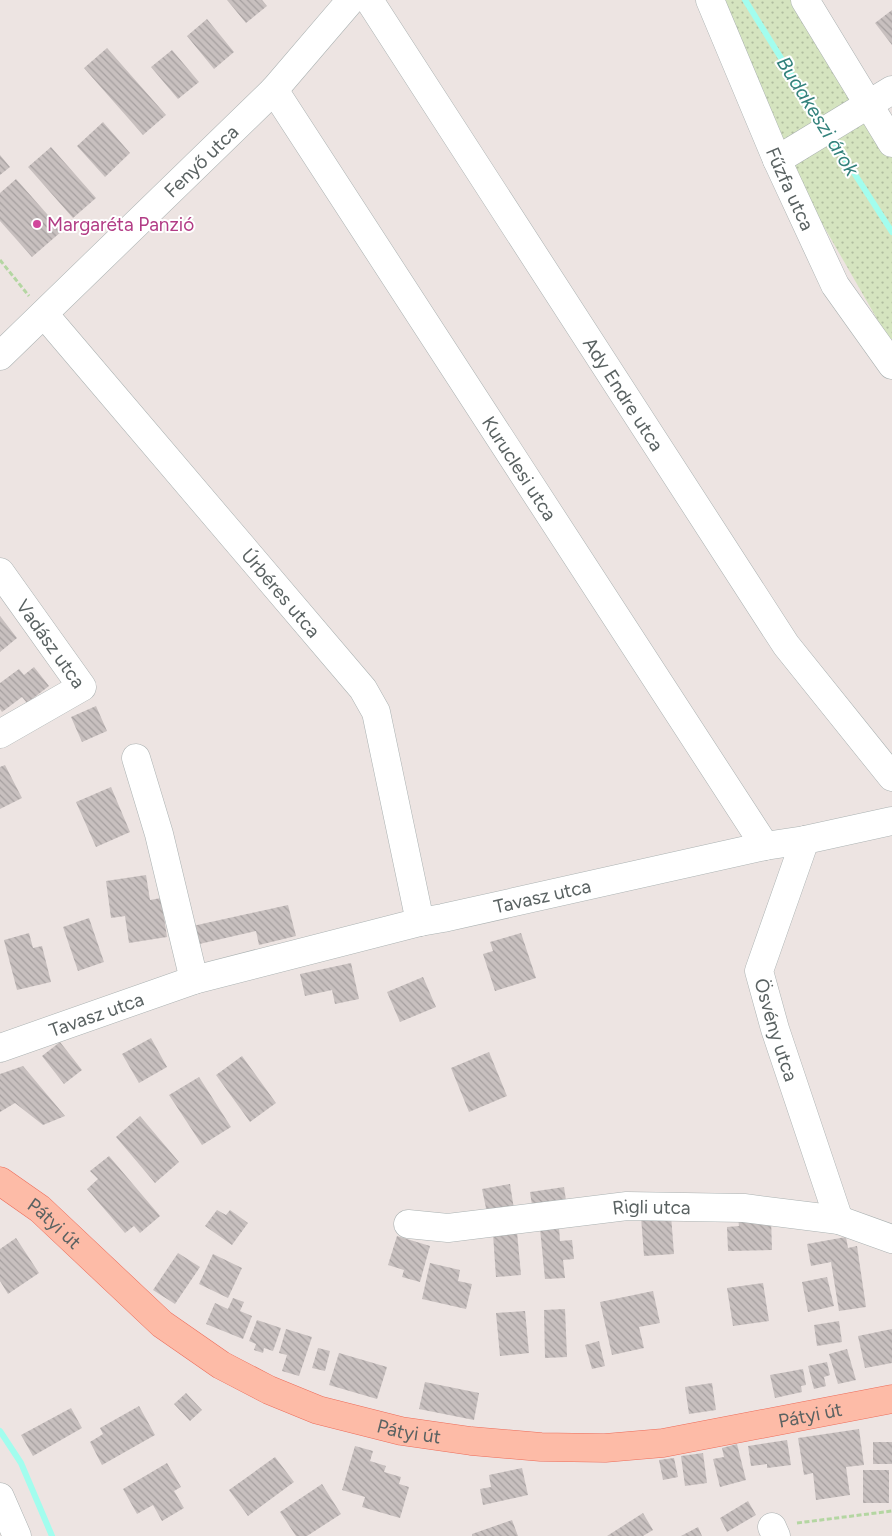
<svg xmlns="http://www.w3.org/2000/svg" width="892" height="1536" viewBox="0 0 892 1536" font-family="Figtree,sans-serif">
  <defs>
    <pattern id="park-dots" width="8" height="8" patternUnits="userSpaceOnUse" patternTransform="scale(1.25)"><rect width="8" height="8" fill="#d5e4bf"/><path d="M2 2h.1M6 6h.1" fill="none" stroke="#b0bc9f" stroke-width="1.8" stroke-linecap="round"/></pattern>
    <pattern id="building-back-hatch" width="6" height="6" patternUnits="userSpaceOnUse" patternTransform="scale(1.25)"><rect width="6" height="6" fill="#c8c0bf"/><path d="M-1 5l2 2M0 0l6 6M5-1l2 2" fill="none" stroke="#a59f9f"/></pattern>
  </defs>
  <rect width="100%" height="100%" fill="#ede4e2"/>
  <!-- park -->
  <path fill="url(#park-dots)" d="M 710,0 L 808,0 L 892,131 L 892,340 L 884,331 L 785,159 Z"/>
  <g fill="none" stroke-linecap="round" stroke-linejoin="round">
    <!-- stream -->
    <path stroke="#a2fdee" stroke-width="6" d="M 745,0 L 822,124
      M 829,134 L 892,232
      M 0,1431 L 21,1463 L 52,1536"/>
  </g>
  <!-- building -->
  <path fill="url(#building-back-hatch)" d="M 227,0 L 262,0 L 267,6 L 246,23 Z
    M 892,10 L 892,45 L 875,23 Z
    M 207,19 L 234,52 L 214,69 L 187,36 Z
    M 107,48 L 166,115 L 143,135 L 84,68 Z
    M 172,50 L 199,82 L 178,99 L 151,67 Z
    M 103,122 L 130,153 L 105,177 L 77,146 Z
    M 51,147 L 96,198 L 73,218 L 28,167 Z
    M 0,155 L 10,167 L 0,175 Z
    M 16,179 L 62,231 L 32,257 L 0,221 L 0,193 Z
    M 0,616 L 17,638 L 0,652 Z
    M 34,667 L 49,686 L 27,703 L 22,697 L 2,712 L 0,709 L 0,683 L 19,669 L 24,675 Z
    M 96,706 L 107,731 L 82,742 L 71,717 Z
    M 5,765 L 22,798 L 0,809 L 0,767 Z
    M 111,787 L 130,832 L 96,847 L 76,802 Z
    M 146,875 L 150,900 L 161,898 L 167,937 L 129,943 L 125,916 L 111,918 L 106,881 Z
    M 288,905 L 296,936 L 259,945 L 256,931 L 195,945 L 188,927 Z
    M 89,918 L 104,962 L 78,971 L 63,927 Z
    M 29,933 L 33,948 L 42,946 L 51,982 L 17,990 L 4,940 Z
    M 521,933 L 536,978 L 495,991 L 483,954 L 493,951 L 490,942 Z
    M 351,963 L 359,999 L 335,1004 L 332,990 L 305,996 L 300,974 Z
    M 423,977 L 436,1007 L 400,1022 L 387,992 Z
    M 151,1038 L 167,1067 L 139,1083 L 122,1054 Z
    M 60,1042 L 82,1070 L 64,1084 L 42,1056 Z
    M 489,1052 L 507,1096 L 469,1112 L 451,1068 Z
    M 242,1056 L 276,1103 L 250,1122 L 216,1075 Z
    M 23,1066 L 65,1116 L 43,1125 L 15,1103 L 0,1112 L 0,1074 Z
    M 199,1077 L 231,1127 L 202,1145 L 169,1095 Z
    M 140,1116 L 179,1162 L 155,1183 L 116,1137 Z
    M 109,1156 L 160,1216 L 140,1233 L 134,1226 L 125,1233 L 87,1189 L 98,1179 L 90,1171 Z
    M 510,1184 L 514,1209 L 487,1213 L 482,1189 Z
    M 564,1187 L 567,1207 L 533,1212 L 530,1192 Z
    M 217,1210 L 226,1215 L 230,1210 L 248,1223 L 232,1245 L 205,1226 Z
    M 671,1215 L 674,1254 L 644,1256 L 641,1217 Z
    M 738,1218 L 771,1218 L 772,1250 L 728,1251 L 727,1227 L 739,1226 Z
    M 559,1227 L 560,1241 L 572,1240 L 574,1259 L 563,1260 L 565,1278 L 545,1279 L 540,1229 Z
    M 517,1232 L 521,1275 L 496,1277 L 493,1234 Z
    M 397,1236 L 430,1246 L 420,1282 L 402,1277 L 404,1270 L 388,1265 Z
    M 846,1237 L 848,1248 L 857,1246 L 866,1307 L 839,1311 L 831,1262 L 811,1266 L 807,1244 Z
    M 16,1238 L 39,1273 L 8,1294 L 0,1281 L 0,1249 Z
    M 178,1253 L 200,1267 L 175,1304 L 153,1290 Z
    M 213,1254 L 242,1268 L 228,1298 L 199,1284 Z
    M 430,1263 L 460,1270 L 458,1281 L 472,1284 L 466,1309 L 422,1299 Z
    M 827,1277 L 834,1306 L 808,1312 L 802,1282 Z
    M 763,1283 L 769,1321 L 733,1326 L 727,1288 Z
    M 653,1291 L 660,1323 L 639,1327 L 644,1348 L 612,1355 L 600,1302 Z
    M 233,1298 L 244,1302 L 240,1311 L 252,1316 L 243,1339 L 206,1324 L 215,1303 L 228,1309 Z
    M 565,1309 L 567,1357 L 545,1358 L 544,1310 Z
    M 525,1311 L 529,1353 L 500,1356 L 496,1313 Z
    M 257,1320 L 281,1328 L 273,1351 L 264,1348 L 263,1353 L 254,1350 L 256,1344 L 249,1341 Z
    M 839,1321 L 842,1342 L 817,1346 L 814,1325 Z
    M 286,1329 L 312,1337 L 299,1376 L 282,1371 L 287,1355 L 279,1353 Z
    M 892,1329 L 892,1363 L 865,1368 L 858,1336 Z
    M 599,1341 L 605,1366 L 592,1369 L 585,1345 Z
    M 318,1348 L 330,1351 L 325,1371 L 312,1368 Z
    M 847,1349 L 856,1380 L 838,1384 L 829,1354 Z
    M 339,1353 L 387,1367 L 377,1399 L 329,1385 Z
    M 827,1362 L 830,1375 L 824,1377 L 826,1386 L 814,1389 L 808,1366 Z
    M 803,1369 L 806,1385 L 801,1386 L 802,1392 L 775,1398 L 770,1375 Z
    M 425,1382 L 479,1393 L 474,1420 L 419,1409 Z
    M 712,1383 L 716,1410 L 689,1414 L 685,1387 Z
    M 186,1393 L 202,1410 L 190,1421 L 174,1404 Z
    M 139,1406 L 155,1435 L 102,1465 L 90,1442 L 103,1434 L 100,1428 Z
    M 71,1408 L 82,1428 L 33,1456 L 21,1435 Z
    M 859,1429 L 864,1465 L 846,1467 L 850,1495 L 816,1500 L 813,1473 L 804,1475 L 798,1438 Z
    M 787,1440 L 791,1465 L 767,1468 L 767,1464 L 751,1466 L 748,1446 Z
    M 873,1442 L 892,1442 L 892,1464 L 873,1464 Z
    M 737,1444 L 746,1480 L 720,1487 L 713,1459 L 724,1457 L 722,1448 Z
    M 355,1446 L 373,1451 L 370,1461 L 386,1466 L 384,1472 L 401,1477 L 399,1484 L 409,1487 L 400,1518 L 362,1507 L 365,1497 L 342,1490 Z
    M 703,1453 L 707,1483 L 685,1486 L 681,1456 Z
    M 275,1457 L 294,1482 L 248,1516 L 229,1490 Z
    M 674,1458 L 678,1477 L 663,1480 L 659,1460 Z
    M 167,1463 L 181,1487 L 174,1491 L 184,1508 L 162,1521 L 153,1505 L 137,1514 L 123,1489 Z
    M 522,1468 L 528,1495 L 483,1505 L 480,1489 L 491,1487 L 489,1475 Z
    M 863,1470 L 889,1470 L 889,1503 L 863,1503 Z
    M 322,1484 L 341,1514 L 307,1536 L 296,1536 L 280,1512 Z
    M 748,1501 L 756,1515 L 727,1532 L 720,1518 Z
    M 643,1513 L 653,1530 L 643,1536 L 607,1536 Z
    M 512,1520 L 518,1536 L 472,1536 L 472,1534 Z
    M 698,1527 L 702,1536 L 681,1536 Z"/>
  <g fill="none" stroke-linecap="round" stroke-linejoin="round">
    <!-- minor casing -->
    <g stroke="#abb2b2" stroke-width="29">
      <g id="minor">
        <path id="s1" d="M 369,0 L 786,645 L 892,777"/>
        <path id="s2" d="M 710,0 L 777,160 L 835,285 L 892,365"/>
        <path d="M 805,0 L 892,143"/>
        <path id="s3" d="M 274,90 L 765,846"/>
        <path d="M 777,160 L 892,90"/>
        <path id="s4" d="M 44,314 L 363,689 L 376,712 L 420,922"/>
        <path id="s5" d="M 0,356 L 274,90 L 351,0"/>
        <path id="s6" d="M 0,572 L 82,687 L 0,734"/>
        <path d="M 136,758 L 159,834 L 194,980"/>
        <path id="s7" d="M 805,840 L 759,971 L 775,1029 L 839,1220"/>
        <path id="s8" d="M 0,1048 L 194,980 L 420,922 L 443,918 L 765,846 L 805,840 L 892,821"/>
        <path id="s9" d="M 408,1224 L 448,1228 L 627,1206 L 744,1208 L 839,1220 L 892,1239"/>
        <path d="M 0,1497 L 17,1536"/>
        <path d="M 772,1527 L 776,1536"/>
      </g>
    </g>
    <!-- major casing -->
    <g stroke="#ed6c5a" stroke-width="29">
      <g id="major">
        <path id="s10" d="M 0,1181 L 40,1209 L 162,1324 L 221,1365 L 269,1390 L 318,1410 L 401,1431 L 471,1441 L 541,1447 L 605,1448 L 663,1443 L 892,1399"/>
      </g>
    </g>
    <!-- path -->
    <path stroke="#b4d6a2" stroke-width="3" stroke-dasharray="5 2.5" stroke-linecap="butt" d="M 0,260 L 29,296
      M 797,1523 L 892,1511"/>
    <!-- minor -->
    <use href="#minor" stroke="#fff" stroke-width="28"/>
    <!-- major -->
    <use href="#major" stroke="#fdbba7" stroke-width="28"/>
  </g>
  <!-- markers -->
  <circle fill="#d1479c" stroke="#fff" stroke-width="2" cx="37" cy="224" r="5"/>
  <g text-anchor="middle" stroke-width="4" stroke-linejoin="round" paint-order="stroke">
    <!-- street labels -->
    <g font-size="19" fill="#5a6262" stroke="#fff">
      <text dy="7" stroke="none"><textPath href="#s5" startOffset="280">Fenyő utca</textPath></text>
      <text dy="7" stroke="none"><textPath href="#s2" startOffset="205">Fűzfa utca</textPath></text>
      <text dy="7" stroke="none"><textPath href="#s1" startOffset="469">Ady Endre utca</textPath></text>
      <text dy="7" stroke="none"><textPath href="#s3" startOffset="451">Kuruclesi utca</textPath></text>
      <text dy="7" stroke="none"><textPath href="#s4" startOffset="366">Úrbéres utca</textPath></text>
      <text dy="7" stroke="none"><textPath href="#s6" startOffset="88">Vadász utca</textPath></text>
      <text dy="7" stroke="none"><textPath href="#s8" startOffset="564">Tavasz utca</textPath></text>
      <text dy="7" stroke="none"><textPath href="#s8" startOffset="102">Tavasz utca</textPath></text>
      <text dy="7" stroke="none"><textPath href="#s7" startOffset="200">Ösvény utca</textPath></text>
      <text dy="7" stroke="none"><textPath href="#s9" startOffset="245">Rigli utca</textPath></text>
      <text dy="7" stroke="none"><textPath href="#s10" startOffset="69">Pátyi út</textPath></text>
      <text dy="7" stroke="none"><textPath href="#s10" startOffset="894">Pátyi út</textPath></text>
      <text dy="7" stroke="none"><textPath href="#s10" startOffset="489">Pátyi út</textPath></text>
    </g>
    <!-- hotel labels -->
    <g font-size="19" fill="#b23c85" stroke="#fff" text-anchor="start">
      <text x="47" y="231">Margaréta Panzió</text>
    </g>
    <!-- water labels -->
    <g font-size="20" font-style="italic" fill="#33827c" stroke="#fff">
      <text transform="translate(818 116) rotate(58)" y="7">Budakeszi árok</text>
    </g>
  </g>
</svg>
